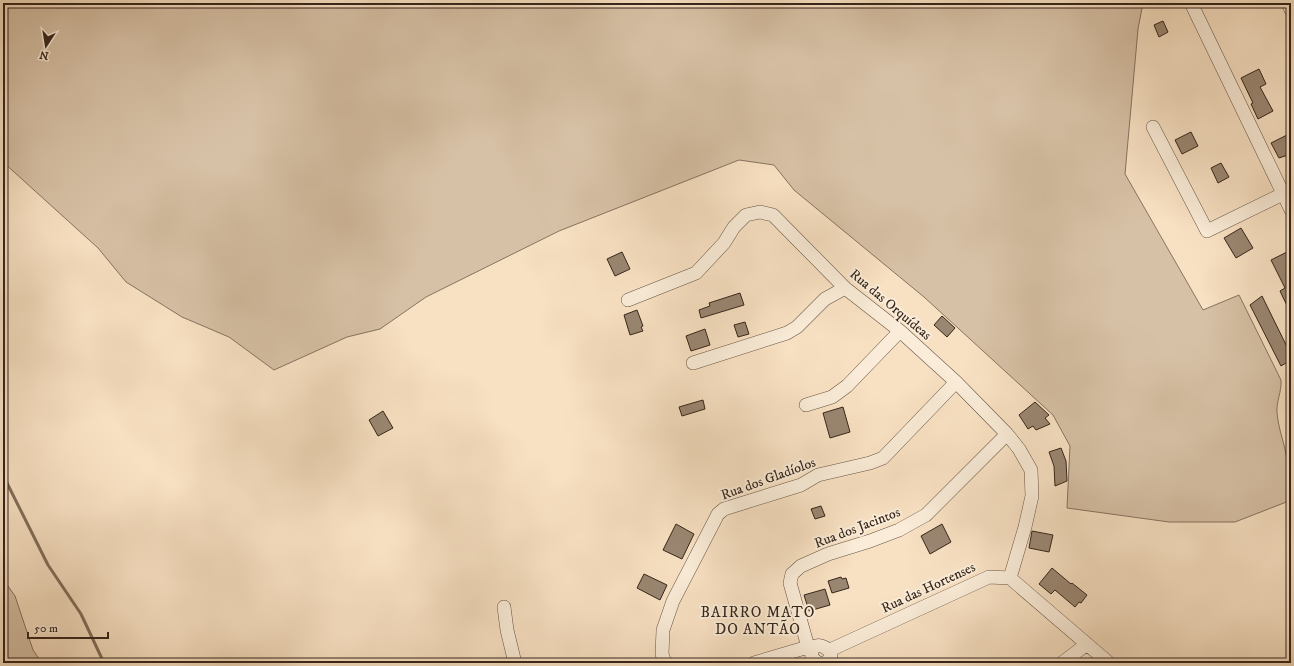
<svg xmlns="http://www.w3.org/2000/svg" width="1294" height="666" viewBox="0 0 1294 666" font-family="'IM FELL DW Pica',serif">
  <rect width="100%" height="100%" fill="#f8e1c3"/>
  <filter id="stains"><feTurbulence type="fractalNoise" baseFrequency=".005" numOctaves="4"/><feColorMatrix values="0 0 0 0 .2 0 0 0 0 .09 0 0 0 0 .02 0 0 0 .5 -.17"/></filter>
  <radialGradient id="worn" r=".72"><stop offset=".6" stop-color="#630" stop-opacity="0"/><stop offset="1" stop-color="#630" stop-opacity=".3"/></radialGradient>
  <!-- green -->
  <path fill="#d7c1a6" stroke="#867360" d="M 3,3 L 1143,3 L 1138,29 L 1125,174 L 1203,310 L 1239,295 L 1281,380 C 1282,391 1276,402 1277,413 C 1278,425 1282,437 1285,449 C 1288,466 1290,483 1289,501 L 1235,522 L 1169,522 L 1067,508 L 1070,446 L 1053,415 L 924,297 L 794,190 L 774,165 L 739,160 L 559,231 L 426,297 L 380,329 L 347,337 L 274,370 L 229,337 L 182,317 L 126,282 L 98,248 L 3,162 Z
    M 3,579 L 15,596 L 33,650 L 42,663 L 3,663 Z"/>
  <g fill="none" stroke-linecap="round" stroke-linejoin="round">
    <!-- stream -->
    <path stroke="#826f5d" stroke-width="3" d="M 3,475 L 48,565 L 81,614 L 104,663"/>
  </g>
  <!-- building -->
  <path fill="#9a8772" stroke="#35251a" d="M 1163,21 L 1168,32 L 1159,37 L 1154,25 Z
    M 1259,69 L 1266,84 L 1260,87 L 1273,111 L 1258,119 L 1251,104 L 1253,103 L 1241,78 Z
    M 1191,132 L 1198,146 L 1182,154 L 1175,140 Z
    M 1291,133 L 1291,154 L 1279,158 L 1271,143 Z
    M 1221,163 L 1229,177 L 1218,183 L 1211,168 Z
    M 1241,228 L 1253,248 L 1236,258 L 1224,238 Z
    M 1291,250 L 1291,314 L 1280,291 L 1285,288 L 1271,260 Z
    M 622,252 L 630,269 L 615,276 L 607,259 Z
    M 740,293 L 744,305 L 701,318 L 699,310 L 710,306 L 709,303 Z
    M 1262,296 L 1291,355 L 1291,360 L 1281,366 L 1250,305 Z
    M 637,310 L 643,326 L 641,327 L 643,331 L 630,335 L 624,315 Z
    M 942,316 L 955,328 L 947,337 L 934,325 Z
    M 745,322 L 749,334 L 738,337 L 734,325 Z
    M 705,329 L 710,345 L 691,351 L 686,336 Z
    M 703,400 L 705,409 L 682,416 L 679,407 Z
    M 1035,402 L 1049,415 L 1045,418 L 1050,424 L 1036,430 L 1033,426 L 1028,429 L 1019,415 Z
    M 843,407 L 850,432 L 830,438 L 823,413 Z
    M 383,411 L 393,428 L 378,436 L 369,420 Z
    M 1061,448 L 1066,461 L 1067,481 L 1055,486 L 1054,466 L 1049,452 Z
    M 821,506 L 825,516 L 815,519 L 811,509 Z
    M 676,524 L 694,534 L 682,559 L 663,550 Z
    M 942,524 L 951,542 L 930,554 L 921,536 Z
    M 1032,531 L 1053,535 L 1049,552 L 1029,548 Z
    M 1052,568 L 1071,584 L 1072,583 L 1087,595 L 1081,603 L 1079,602 L 1075,607 L 1055,590 L 1051,594 L 1039,584 Z
    M 644,574 L 667,585 L 660,600 L 637,588 Z
    M 841,577 L 842,579 L 846,578 L 849,588 L 832,593 L 828,581 Z
    M 825,589 L 830,605 L 809,611 L 804,595 Z"/>
  <g fill="none" stroke-linecap="round" stroke-linejoin="round">
    <!-- minor casing -->
    <g stroke="#665444" stroke-width="14">
      <path id="minor" d="M 1191,3 L 1291,210
        M 1288,3 L 1291,10
        M 1153,127 L 1207,231 L 1291,190
        M 628,300 L 696,273 L 724,243 L 734,227 L 746,215 L 760,212 L 773,215 L 845,288 L 900,331 L 956,382 L 1007,434 L 1019,449 L 1031,470 L 1032,496 L 1025,527 L 1010,578
        M 693,363 L 787,333 L 797,327 L 825,299 L 845,288
        M 806,405 L 832,397 L 847,386 L 900,331
        M 504,607 L 507,630 L 515,663
        M 814,648 L 808,647 L 790,583 L 792,574 L 801,566 L 828,554 L 870,541 L 899,530 L 926,515 L 1007,434
        M 830,650 L 989,577 L 1010,578 L 1109,663
        M 665,663 L 662,654 L 663,630 L 673,601 L 718,514 L 724,509 L 801,485 L 818,475 L 870,463 L 883,458 L 956,382
        M 754,663 L 808,647
        M 818,663 L 812,658 C 808,631 846,655 824,663
        M 1062,663 L 1087,644"/>
    </g>
    <!-- minor -->
    <use href="#minor" stroke="#faecd8" stroke-width="13"/>
  </g>
  <g text-anchor="middle" stroke-width="4" stroke-linejoin="round" paint-order="stroke">
    <!-- street labels -->
    <g font-size="14" fill="#35251a" stroke="#faecd8">
      <text transform="translate(891 304) rotate(40)" y="5">Rua das Orquídeas</text>
      <text transform="translate(768 478) rotate(-20)" y="5">Rua dos Gladíolos</text>
      <text transform="translate(857 527) rotate(-21)" y="5">Rua dos Jacintos</text>
      <text transform="translate(928 587) rotate(-25)" y="5">Rua das Hortenses</text>
    </g>
    <!-- neighbourhood labels -->
    <g font-size="15" letter-spacing="1" fill="#35251a" stroke="#faecd8">
      <text x="758" y="617">BAIRRO MATO<tspan x="758" dy="17">DO ANTÃO</tspan></text>
    </g>
  </g>
  <!-- margin -->
  <rect width="1294" height="666" fill="none" stroke="#f8e1c3" stroke-width="16"/>
  <rect x="4" y="4" width="1286" height="658" fill="none" stroke="#35251a" stroke-width="2"/>
  <rect x="8" y="8" width="1278" height="650" fill="none" stroke="#35251a"/>
  <!-- north arrow -->
  <g transform="translate(46 46) rotate(192)" stroke="#faecd8" stroke-width="3" paint-order="stroke">
  <path d="M0-3L7 15L0 10L-7 15Z" fill="#35251a"/>
  <text y="-6" font-size="11" font-weight="bold" text-anchor="middle" fill="#35251a">N</text>
  </g>
  <!-- scale -->
  <path d="M28 632v6h80v-6" fill="none" stroke="#35251a" stroke-width="2"/>
  <text x="34" y="632" font-size="12" fill="#35251a" stroke="#faecd8" stroke-width="3" paint-order="stroke">50 m</text>
  <rect width="100%" height="100%" filter="url(#stains)"/>
  <rect width="100%" height="100%" fill="url(#worn)"/>
</svg>
